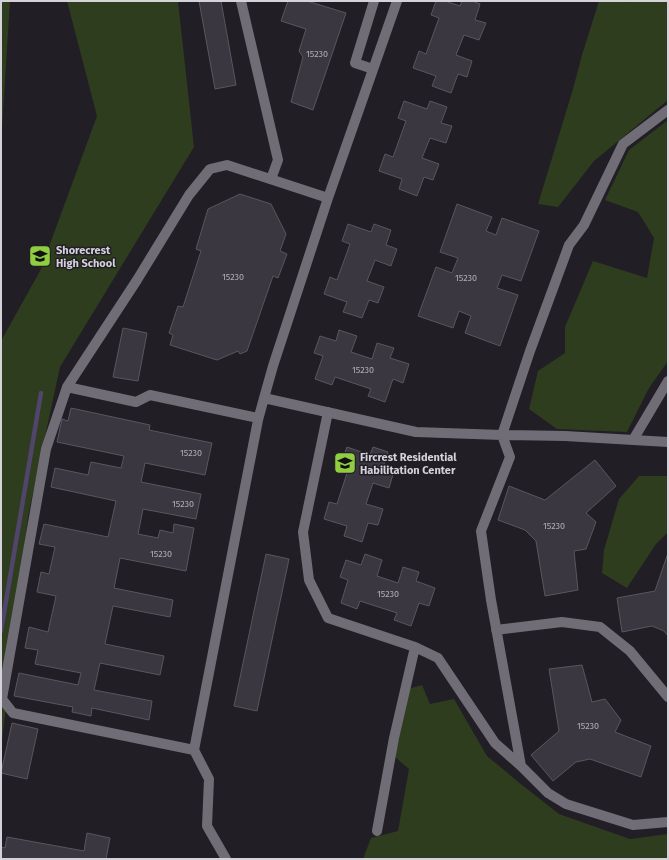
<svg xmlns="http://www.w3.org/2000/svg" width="669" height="860" viewBox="0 0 669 860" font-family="'Fira Sans',sans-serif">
  <rect width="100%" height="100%" fill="#211e26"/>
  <!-- green -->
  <path fill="#2e3d1e" d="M 1,1 L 10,1 L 1,145 Z
    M 67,1 L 178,1 L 194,147 L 60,367 L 28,516 L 1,750 L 1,341 L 40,271 L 97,116 Z
    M 599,1 L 628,1 L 629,3 L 631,1 L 668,1 L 668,100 L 594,161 L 558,207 L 538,204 L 573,89 L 582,55 Z
    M 668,120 L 668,361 L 649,388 L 627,432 L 557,429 L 529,409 L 538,371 L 565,353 L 565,327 L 593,261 L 647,278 L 654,238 L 638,212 L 605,200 L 629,150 Z
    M 639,476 L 668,476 L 668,532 L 656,544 L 627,588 L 602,573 L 604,550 L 619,499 Z
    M 422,685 L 430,704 L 454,699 L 487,756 L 522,785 L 559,814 L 630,839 L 668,834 L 668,859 L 363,859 L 371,838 L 398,831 L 409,769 L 395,757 L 408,689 Z"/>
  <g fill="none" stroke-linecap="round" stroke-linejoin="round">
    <!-- stream -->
    <path stroke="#52456b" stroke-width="4.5" d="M 1,631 L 41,393"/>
  </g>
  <!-- building -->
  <path fill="#3a3740" stroke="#595660" d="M 199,1 L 221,1 L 236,85 L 215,89 Z
    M 288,1 L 307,1 L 346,13 L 313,110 L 291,102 L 303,57 L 299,51 L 306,29 L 281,21 Z
    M 436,1 L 445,1 L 460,6 L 462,1 L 472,1 L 480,4 L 475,20 L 486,23 L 479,40 L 464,35 L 456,55 L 472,61 L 467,77 L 458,74 L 451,93 L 432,86 L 436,76 L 413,68 L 419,51 L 426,54 L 439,18 L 431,15 Z
    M 404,101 L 427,109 L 430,101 L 447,107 L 441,123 L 452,126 L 446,143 L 430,138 L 422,158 L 439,164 L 433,180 L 424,177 L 417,196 L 399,189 L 402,179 L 379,171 L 385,154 L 393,157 L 406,121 L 398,118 Z
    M 240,194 L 271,204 L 286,234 L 280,251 L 287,254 L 278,278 L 273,276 L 247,351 L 240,354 L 238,351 L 217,360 L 170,345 L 173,335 L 169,333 L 178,306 L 183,307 L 201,251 L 196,249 L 208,209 Z
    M 457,204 L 492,217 L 486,231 L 496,235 L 502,218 L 539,231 L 521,281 L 502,275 L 497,288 L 518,295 L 500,346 L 465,333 L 471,316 L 459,311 L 453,328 L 418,316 L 436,267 L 452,273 L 458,258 L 440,252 Z
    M 348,224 L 371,232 L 374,224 L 391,230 L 386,245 L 397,249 L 391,266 L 375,260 L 367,281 L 384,287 L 378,303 L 369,300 L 362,318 L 343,312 L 347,302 L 324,294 L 330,277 L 337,280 L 350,244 L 342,241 Z
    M 123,328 L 147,333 L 138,381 L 113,377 Z
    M 339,330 L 357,336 L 351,352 L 372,359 L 377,343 L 394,348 L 390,358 L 409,364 L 403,383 L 393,379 L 385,402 L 368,396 L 371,389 L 335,377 L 332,385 L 315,379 L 323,356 L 314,353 L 320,336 L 336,341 Z
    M 71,408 L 150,425 L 149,430 L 212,443 L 205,475 L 145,463 L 141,482 L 201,494 L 196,519 L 143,509 L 138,534 L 158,538 L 160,530 L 173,533 L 174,524 L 194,528 L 186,571 L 120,558 L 114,588 L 173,600 L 170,617 L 113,606 L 105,644 L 164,656 L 160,675 L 100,663 L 94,690 L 152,701 L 149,720 L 92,708 L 91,716 L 72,712 L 73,707 L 14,696 L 19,673 L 78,685 L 81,673 L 35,664 L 38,650 L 25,648 L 29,627 L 48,632 L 56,596 L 37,592 L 41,572 L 49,574 L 55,547 L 39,544 L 44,524 L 108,537 L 116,501 L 51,487 L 55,468 L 88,475 L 91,462 L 121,468 L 124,456 L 57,442 L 62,419 L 68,421 Z
    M 347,447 L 370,455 L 373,447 L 388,452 L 383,467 L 394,471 L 389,488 L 373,483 L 366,504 L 383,509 L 378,525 L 368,523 L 362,542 L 344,536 L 347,526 L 324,519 L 329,502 L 337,504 L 349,467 L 341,463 Z
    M 595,460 L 616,486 L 586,513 L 596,522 L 586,549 L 574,551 L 578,590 L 545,596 L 536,541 L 525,530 L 498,520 L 509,486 L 545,500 Z
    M 668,553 L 668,636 L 664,631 L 652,626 L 622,632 L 617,598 L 655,591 Z
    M 266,554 L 289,559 L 257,711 L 234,706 Z
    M 365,554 L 382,560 L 377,576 L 398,583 L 403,567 L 419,572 L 416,581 L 435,588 L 429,606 L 419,603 L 411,626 L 394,620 L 397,613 L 360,601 L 357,609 L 341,603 L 348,580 L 340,577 L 346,560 L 361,565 Z
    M 582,665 L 592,702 L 605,699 L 621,720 L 615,732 L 651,746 L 641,777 L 590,759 L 576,762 L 553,781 L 531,755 L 559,731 L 549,669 Z
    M 12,723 L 38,729 L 27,779 L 1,773 Z
    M 87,833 L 110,838 L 106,859 L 1,859 L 1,847 L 5,848 L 7,837 L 84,851 Z"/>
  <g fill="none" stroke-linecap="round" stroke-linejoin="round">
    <!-- minor -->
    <path stroke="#706d77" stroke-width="10" d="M 241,1 L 278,160 L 271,179
      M 373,69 L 355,63 L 374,1
      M 668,110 L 623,144 L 584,225 L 569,245 L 530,351 L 502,435 L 565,436 L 668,442
      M 67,387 L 136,402 L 150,395 L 258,418
      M 264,398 L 416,432 L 502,435 L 510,457 L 481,531 L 491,600 L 521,766
      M 328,412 L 303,532 L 309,580 L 328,618 L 415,647 L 438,658 L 495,743 L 521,766 L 548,793 L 566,804 L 633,825 L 668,822
      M 633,440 L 668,381
      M 496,630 L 562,622 L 600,627 L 630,651 L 668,697
      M 194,750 L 13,713 L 2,699 L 46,449 L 67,387 L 137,280 L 189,195 L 210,169 L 227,165 L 328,198
      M 377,831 L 394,738 L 415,647
      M 226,859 L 207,826 L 209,779 L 194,750 L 258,420 L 264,398 L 273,366 L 328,198 L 397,1"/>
  </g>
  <!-- icons -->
  <defs>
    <g id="school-square" transform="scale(1.15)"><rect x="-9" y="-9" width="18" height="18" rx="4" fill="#90cd40" stroke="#211e26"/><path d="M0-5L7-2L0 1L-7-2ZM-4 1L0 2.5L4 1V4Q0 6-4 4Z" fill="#111"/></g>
  </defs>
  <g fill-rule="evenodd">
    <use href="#school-square" x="40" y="256"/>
    <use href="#school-square" x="345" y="463"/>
  </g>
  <g text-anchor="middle" stroke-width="3" stroke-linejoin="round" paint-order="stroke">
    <!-- number labels -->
    <g font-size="9" fill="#aeacb3">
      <text x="317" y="57">15230</text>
      <text x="233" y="280">15230</text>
      <text x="466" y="281">15230</text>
      <text x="363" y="373">15230</text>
      <text x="191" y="456">15230</text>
      <text x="183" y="507">15230</text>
      <text x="554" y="529">15230</text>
      <text x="161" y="557">15230</text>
      <text x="388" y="597">15230</text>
      <text x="588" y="729">15230</text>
    </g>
    <!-- poi labels -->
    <g font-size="11" font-weight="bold" fill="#d5d3d9" stroke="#211e26" text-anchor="start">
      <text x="56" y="254">Shorecrest<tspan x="56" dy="13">High School</tspan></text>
      <text x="360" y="461">Fircrest Residential<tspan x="360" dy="13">Habilitation Center</tspan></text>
    </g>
  </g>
  <!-- border -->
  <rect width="669" height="860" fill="none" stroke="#d5d3d9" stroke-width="4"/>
</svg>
